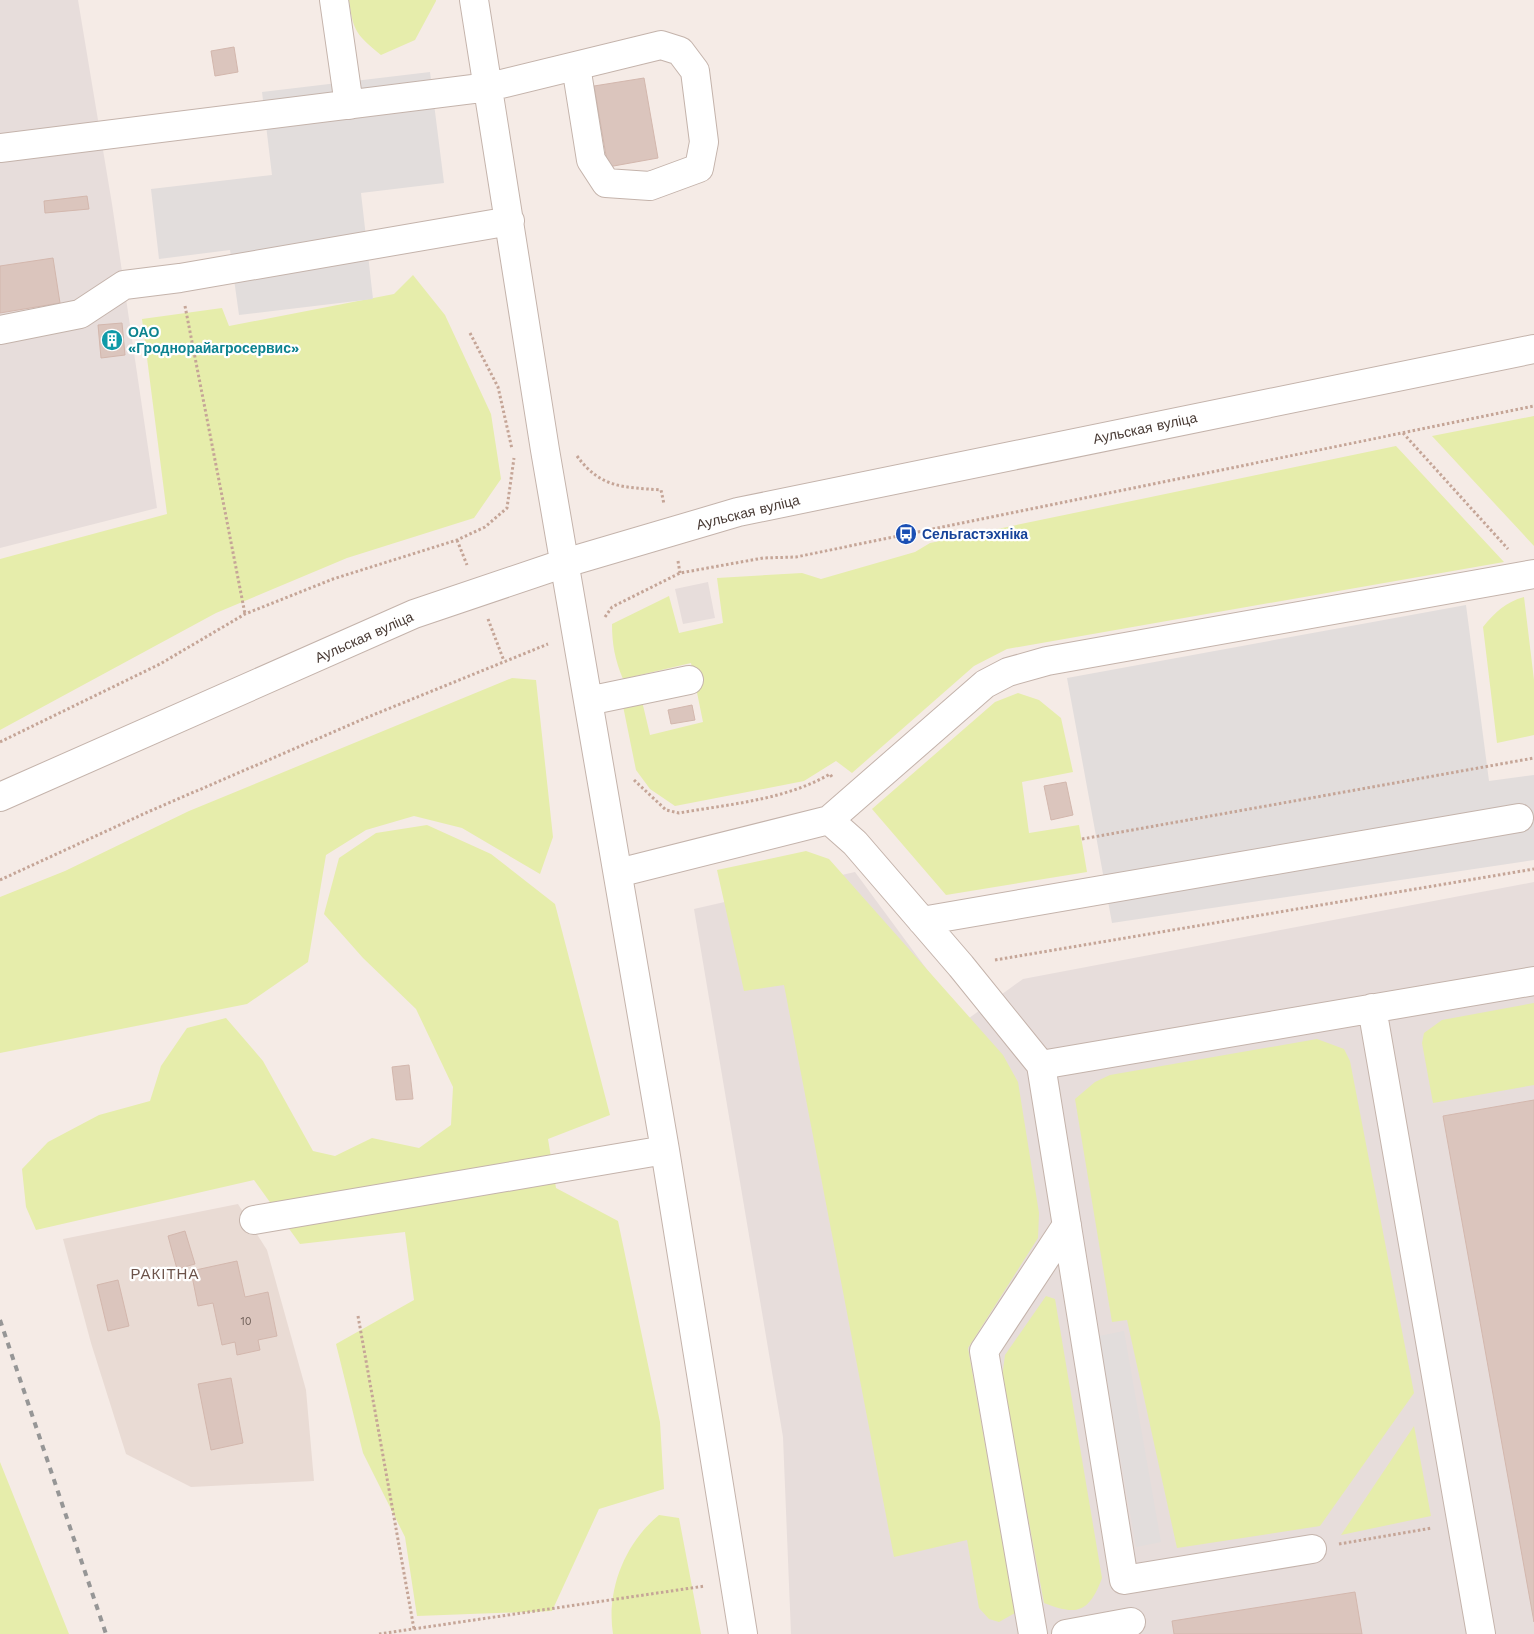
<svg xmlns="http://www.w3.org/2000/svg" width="1534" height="1634" viewBox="0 0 1534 1634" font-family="'Work Sans',sans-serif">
  <rect width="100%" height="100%" fill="#f5ebe6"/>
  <!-- residential -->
  <path fill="#e9dbd4" d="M 238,1204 L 267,1250 L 306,1390 L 314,1481 L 191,1487 L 126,1454 L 91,1343 L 63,1239 Z"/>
  <!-- industrial -->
  <path fill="#e7dddb" d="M 0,0 L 78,0 L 112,204 L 157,508 L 0,548 Z
    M 708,582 L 715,618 L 683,624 L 675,589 Z
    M 855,872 L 965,1021 L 1023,979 L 1534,882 L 1534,1634 L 791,1634 L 783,1437 L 694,909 Z"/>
  <!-- green -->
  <path fill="#e6edab" d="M 349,0 L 436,0 L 436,1 L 415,40 L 381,55 C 357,35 353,32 349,0 Z
    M 413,275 L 445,315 L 491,414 L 501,479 L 474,518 L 347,558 L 216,613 L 0,730 L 0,559 L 167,514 L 142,319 L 222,308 L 229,326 L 394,294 Z
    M 1534,416 L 1534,546 L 1432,436 Z
    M 1396,446 L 1504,562 L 1007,649 L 974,666 L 852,773 L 836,761 L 804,781 L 675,806 L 650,789 L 636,770 L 623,706 L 642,701 L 650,735 L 703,722 L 691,663 L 623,679 C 615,660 612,644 612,624 L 669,596 L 679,633 L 723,623 L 717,578 L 802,573 L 821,579 L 915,552 L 930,543 Z
    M 1524,597 L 1534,680 L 1534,735 L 1497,743 L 1483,627 C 1495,612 1506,602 1524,597 Z
    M 512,678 L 536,680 L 553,837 L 540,874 L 462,828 L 414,816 L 366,830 L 326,855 L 308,962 L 247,1004 L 0,1053 L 0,897 L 65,871 L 189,811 Z
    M 1018,693 L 1039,700 L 1061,718 L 1073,772 L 1022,782 L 1029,833 L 1079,825 L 1087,872 L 946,895 L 872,809 L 995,702 Z
    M 427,825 L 491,854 L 555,904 L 610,1115 L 548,1139 L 556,1188 L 618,1221 L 660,1422 L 664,1489 L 599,1509 L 552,1611 L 417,1616 L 405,1537 L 363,1453 L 336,1344 L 414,1300 L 405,1232 L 300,1244 L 254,1180 L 36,1230 L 26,1207 L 22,1169 L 48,1142 L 99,1115 L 150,1101 L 161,1066 L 187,1028 L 226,1018 L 263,1061 L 313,1151 L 335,1156 L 372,1138 L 419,1148 L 451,1125 L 453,1087 L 416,1009 L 363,958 L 324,914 L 339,858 L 376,833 Z
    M 806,851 L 829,859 L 1003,1055 L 1018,1082 L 1039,1213 L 1038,1238 L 968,1348 L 1015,1613 L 999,1622 L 989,1619 L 979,1608 L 967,1540 L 894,1557 L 784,985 L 744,991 L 717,870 Z
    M 1534,1003 L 1534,1085 L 1433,1103 L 1422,1043 L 1424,1033 L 1442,1020 Z
    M 1317,1039 L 1344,1049 L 1350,1061 L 1414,1393 L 1320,1526 L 1177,1548 L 1127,1320 L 1112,1322 L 1075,1099 L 1095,1082 L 1110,1075 Z
    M 1046,1296 L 1055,1299 L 1102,1578 C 1089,1613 1077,1616 1044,1603 L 1002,1378 L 1005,1355 Z
    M 1414,1426 L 1431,1516 L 1341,1535 Z
    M 0,1462 L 69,1634 L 0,1634 Z
    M 659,1515 L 679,1518 L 701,1634 L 613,1634 C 606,1590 625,1543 659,1515 Z"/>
  <!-- parking -->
  <path fill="#e2dddc" d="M 430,72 L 444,183 L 361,193 L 373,299 L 239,315 L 230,250 L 159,259 L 151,189 L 272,175 L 262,92 Z
    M 1466,605 L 1489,781 L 1534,775 L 1534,860 L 1112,923 L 1067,678 Z
    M 1124,1331 L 1161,1542 L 1136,1547 L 1099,1336 Z"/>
  <!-- building -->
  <path fill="#dbc5bd" stroke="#d3b7ad" d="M 234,47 L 238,72 L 215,76 L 211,51 Z
    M 644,78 L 658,158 L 608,167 L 594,86 Z
    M 87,196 L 89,209 L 45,213 L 44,201 Z
    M 53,258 L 60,303 L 0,313 L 0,266 Z
    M 122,323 L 125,355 L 101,358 L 98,325 Z
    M 692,705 L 695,720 L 671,724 L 668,710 Z
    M 1066,782 L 1073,815 L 1051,820 L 1044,786 Z
    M 409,1065 L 413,1099 L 396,1100 L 392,1067 Z
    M 1534,1100 L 1534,1622 L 1443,1116 Z
    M 185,1231 L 195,1264 L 177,1269 L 168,1236 Z
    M 237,1261 L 245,1297 L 268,1292 L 277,1336 L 258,1340 L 260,1350 L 237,1355 L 235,1342 L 222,1345 L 213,1303 L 198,1306 L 191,1271 Z
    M 118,1280 L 129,1326 L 108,1331 L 97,1285 Z
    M 231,1378 L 243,1443 L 211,1450 L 198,1384 Z
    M 1355,1592 L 1362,1634 L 1174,1634 L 1172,1621 Z"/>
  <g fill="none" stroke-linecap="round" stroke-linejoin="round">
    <!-- minor casing -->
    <g stroke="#c4b3ab" stroke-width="30">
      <path id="minor" d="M 334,0 L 349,105
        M 474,0 L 545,450 L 665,1150 L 743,1634
        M 0,148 L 489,87 L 661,45 L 680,51 L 695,71 L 704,142 L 699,168 L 650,186 L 606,183 L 591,160 L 576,66
        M 0,330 L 80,314 L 124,285 L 180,278 L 510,221
        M 588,701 L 689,680
        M 0,797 L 414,614 L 565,563 L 738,512 L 1534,349
        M 829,820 L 985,684 L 1008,672 L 1047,661 L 1534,574
        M 618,873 L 829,820 L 855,843 L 961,966 L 1041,1065 L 1534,981
        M 922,921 L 1519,818
        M 1372,1008 L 1481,1634
        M 1041,1065 L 1124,1580 L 1312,1549
        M 254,1220 L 665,1150
        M 1033,1634 L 984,1351 L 1067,1225
        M 1066,1634 L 1131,1622"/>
    </g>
    <!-- path -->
    <path stroke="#c5a597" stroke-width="3" stroke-dasharray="2.5 2.5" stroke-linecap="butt" d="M 185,306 L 245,614
      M 470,333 L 498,387 L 512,449
      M 1403,433 L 1508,549
      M 577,456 C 601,489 625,487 661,490 L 664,504
      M 457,540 L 467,565
      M 678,561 L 680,573
      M 605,617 L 612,607 L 680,573 L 763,558 L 796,557 L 1534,406
      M 488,619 L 504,661
      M 0,742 L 160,664 L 245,614 L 333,579 L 457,540 L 485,527 L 507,508 L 514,458
      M 634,780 L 666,810 L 679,813 C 730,804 785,800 830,774 L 832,777
      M 1082,839 L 1534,758
      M 0,880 L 150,811 L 368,717 L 548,644
      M 995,960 L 1534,869
      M 358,1316 L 414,1629
      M 1339,1544 L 1432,1528
      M 379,1634 L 705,1586"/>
    <!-- minor -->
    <use href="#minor" stroke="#fff" stroke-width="28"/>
    <!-- rail -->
    <path stroke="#969696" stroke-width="4" stroke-dasharray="6 6" stroke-linecap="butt" d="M 0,1320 L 106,1634"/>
  </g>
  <!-- icons -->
  <defs>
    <g id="building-disc" transform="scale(1.125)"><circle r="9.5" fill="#0f9aa8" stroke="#fff"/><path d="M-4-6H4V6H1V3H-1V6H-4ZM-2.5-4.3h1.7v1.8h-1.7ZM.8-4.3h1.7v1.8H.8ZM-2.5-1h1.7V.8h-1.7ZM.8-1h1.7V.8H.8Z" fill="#fff"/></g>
    <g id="bus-disc" transform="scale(1.125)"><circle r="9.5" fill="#1a4fb4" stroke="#fff"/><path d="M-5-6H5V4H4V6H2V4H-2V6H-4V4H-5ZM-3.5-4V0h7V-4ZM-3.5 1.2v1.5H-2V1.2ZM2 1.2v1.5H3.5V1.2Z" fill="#fff"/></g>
  </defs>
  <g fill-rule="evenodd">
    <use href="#building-disc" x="112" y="340"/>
    <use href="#bus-disc" x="906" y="534"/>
  </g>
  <g text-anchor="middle" stroke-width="4.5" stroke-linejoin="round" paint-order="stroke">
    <!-- number labels -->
    <g font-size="11" fill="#6d5d56">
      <text x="246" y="1325">10</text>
    </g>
    <!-- culture labels -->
    <g font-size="14" font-weight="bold" fill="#0d838f" stroke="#fff" text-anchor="start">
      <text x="128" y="337">ОАО<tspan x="128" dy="16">«Гроднорайагросервис»</tspan></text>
    </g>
    <!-- street labels -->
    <g font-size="14" fill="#483a34" stroke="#fff">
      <text transform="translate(1145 428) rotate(-12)" y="5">Аульская вуліца</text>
      <text transform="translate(748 512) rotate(-14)" y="5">Аульская вуліца</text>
      <text transform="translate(364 637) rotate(-24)" y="5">Аульская вуліца</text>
    </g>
    <!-- transit labels -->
    <g font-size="14" font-weight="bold" fill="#164399" stroke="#fff" text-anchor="start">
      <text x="922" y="539">Сельгастэхніка</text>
    </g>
    <!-- neighbourhood labels -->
    <g font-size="15" letter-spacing="1" fill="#6c534a" stroke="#fff">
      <text x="165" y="1279">РАКІТНА</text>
    </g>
  </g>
</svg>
